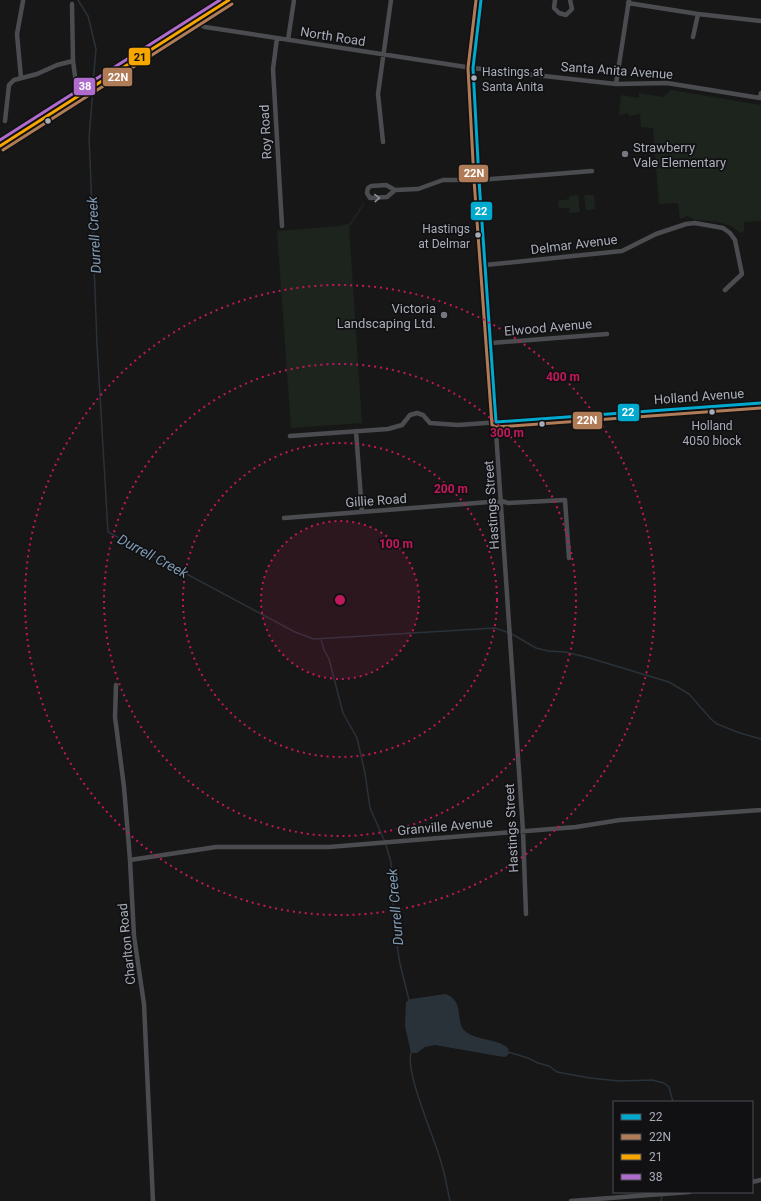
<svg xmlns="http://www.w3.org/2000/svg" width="761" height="1201" viewBox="0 0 761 1201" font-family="Roboto,sans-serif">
  <rect width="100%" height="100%" fill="#171717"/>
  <!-- green -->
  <path fill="#1d241e" d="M 671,90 L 761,105 L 761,221 L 744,222 L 744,231 L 740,233 C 729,221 711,221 695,220 C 692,219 690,217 687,216 L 680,219 L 678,203 L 659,204 L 653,128 L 641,127 L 640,114 L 629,116 L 628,113 L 619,115 L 621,95 L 639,98 L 639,93 L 663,97 Z
    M 578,195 L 580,212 L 570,213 L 569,205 L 569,208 L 559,208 L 558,201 L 569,199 L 569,196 Z
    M 584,195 L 594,195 L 595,209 L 586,210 Z
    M 363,203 L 365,203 L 351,225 L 349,226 L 362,423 L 291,428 L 277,231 L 340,226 L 350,223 Z"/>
  <!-- water -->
  <path fill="#2a3239" d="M 446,994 C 466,1003 454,1021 465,1031 C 477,1041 496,1038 508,1048 L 509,1054 L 505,1057 L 498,1056 L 435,1045 L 425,1047 L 417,1053 L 411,1053 L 405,1026 L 406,1002 L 411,999 Z"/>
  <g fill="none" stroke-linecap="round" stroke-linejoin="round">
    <!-- stream -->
    <path stroke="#2a3239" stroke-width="1.5" d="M 78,0 L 88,16 L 96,49 L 93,83
      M 93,89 L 89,139 L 90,158 L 97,344 L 108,532 L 295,632 L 314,639 L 495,628 L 510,633 L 536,648 L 548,651 L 565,652 L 586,657 L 669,682 L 689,694 L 711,719 L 717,724 L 740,733 L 761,739
      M 321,639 L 324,650 L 329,659 L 343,713 L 357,738 L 365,773 L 370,808 L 385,842 L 391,862 L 395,933 L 400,964 L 409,1000
      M 508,1052 L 528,1058 L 538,1063 L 549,1066 L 557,1072 L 590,1078 L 619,1081 L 652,1080 L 664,1083 L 669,1087 L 673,1102
      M 411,1053 C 405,1073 435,1139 441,1162 C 445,1174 447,1188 450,1201
      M 661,1201 L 662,1195"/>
    <!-- minor -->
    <path stroke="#4b4c50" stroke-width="4.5" d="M 481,0 L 473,68 L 479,180 L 523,831 L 526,914
      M 555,0 L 554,8 L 559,13 L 566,15 L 572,9 L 570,0
      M 628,3 L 698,14 L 761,21
      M 72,4 L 73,61 L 78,98
      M 198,21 L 201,25 L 205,27 L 466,67
      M 693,37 L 698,14
      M 277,38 L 273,69 L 282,226
      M 288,40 L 294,0
      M 473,68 L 616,84 L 667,83 L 760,98 L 761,93
      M 21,78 L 17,34 L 23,1
      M 616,84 L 629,0
      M 5,121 L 9,85 L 14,80 L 37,74 L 57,65 L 73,61
      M 383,142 L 378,94 L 391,0
      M 395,190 L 387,197 L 370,198 L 367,193 L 368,188 L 371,186 L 386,185 L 395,190 L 418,189 L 443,180 L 479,180 L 592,171
      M 485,265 L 622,251 L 656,234 L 686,224 L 695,223 L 723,228 L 730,233 L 735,240 L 742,274 L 725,290
      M 491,343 L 607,334
      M 356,431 L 362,512
      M 290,436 L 388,429 L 402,425 L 410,415 L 417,413 L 423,415 L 430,423 L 458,425 L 761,403
      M 284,518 L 502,501 L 508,503 L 565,500 L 569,558
      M 116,685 L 115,717 L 124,787 L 130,860 L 134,936 L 144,1004 L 153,1201
      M 130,860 L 216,847 L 329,847 L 576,827 L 620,820 L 761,810
      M 752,1182 L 761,1180
      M 571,1201 L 689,1192"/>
    <!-- secondary -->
    <path stroke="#4a4a4e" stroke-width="6" d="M 0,146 L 229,0"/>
    <!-- bus-1 casing -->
    <g stroke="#111113" stroke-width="6">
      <path id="bus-1" d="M 481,0 L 473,68 L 479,180 L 496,422
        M 496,422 L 761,403"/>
    </g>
    <!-- bus-2 casing -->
    <g stroke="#111113" stroke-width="6">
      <path id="bus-2" d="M 476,0 L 468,68 L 474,180 L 492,425 L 496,427 L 761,408
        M 3,150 L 232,4"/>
    </g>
    <!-- bus-3 casing -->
    <g stroke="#111113" stroke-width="6">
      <path id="bus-3" d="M 0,146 L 229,0"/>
    </g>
    <!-- bus-4 casing -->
    <g stroke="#111113" stroke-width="6">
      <path id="bus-4" d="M 0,140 L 220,0"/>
    </g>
    <!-- bus-1 -->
    <use href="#bus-1" stroke="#00a9ce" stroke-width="3"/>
    <!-- bus-2 -->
    <use href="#bus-2" stroke="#b07c57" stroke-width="3"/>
    <!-- bus-3 -->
    <use href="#bus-3" stroke="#f7a600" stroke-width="3"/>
    <!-- bus-4 -->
    <use href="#bus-4" stroke="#b06ccc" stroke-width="3"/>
  </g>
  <!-- one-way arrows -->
  <defs><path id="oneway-chevron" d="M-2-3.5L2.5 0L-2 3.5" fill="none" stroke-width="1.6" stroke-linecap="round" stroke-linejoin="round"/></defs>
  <use stroke="#8c9099" href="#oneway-chevron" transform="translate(377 198) rotate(-2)"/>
  <!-- distance rings -->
  <circle cx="340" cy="600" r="79" fill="#c2185b" fill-opacity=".12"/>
  <g fill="none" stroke="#c2185b" stroke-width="2" stroke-dasharray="2 4">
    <circle cx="340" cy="600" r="79"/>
    <circle cx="340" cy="600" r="157"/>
    <circle cx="340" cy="600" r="236"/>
    <circle cx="340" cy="600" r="315"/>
  </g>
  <!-- markers -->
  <g fill="#a8adb8" stroke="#111113" stroke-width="1.5">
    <circle cx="474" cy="78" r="3.5"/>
    <circle cx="48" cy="121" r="3.5"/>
    <circle cx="478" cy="235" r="3.5"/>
    <circle cx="712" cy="412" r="3.5"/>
    <circle cx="542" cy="424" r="3.5"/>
  </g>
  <g fill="#757880" stroke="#111113" stroke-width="1.5">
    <circle cx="625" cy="154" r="4"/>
    <circle cx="444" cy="315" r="4"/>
  </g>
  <g text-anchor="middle" stroke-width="3.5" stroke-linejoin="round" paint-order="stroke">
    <!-- bus labels -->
    <g font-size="12" fill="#a8adb8" stroke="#111113" text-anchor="start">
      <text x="482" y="76">Hastings at<tspan x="482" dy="15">Santa Anita</tspan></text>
      <text x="470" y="233" text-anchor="end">Hastings<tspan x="470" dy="15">at Delmar</tspan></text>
      <text x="712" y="430" text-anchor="middle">Holland<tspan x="712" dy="15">4050 block</tspan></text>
    </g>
    <!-- street labels -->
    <g font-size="13" fill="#a8adb8" stroke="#111113">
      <text transform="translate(333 36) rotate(9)" y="5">North Road</text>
      <text transform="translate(617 70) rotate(4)" y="5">Santa Anita Avenue</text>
      <text transform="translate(265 132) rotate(-93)" y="5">Roy Road</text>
      <text transform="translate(574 244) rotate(-7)" y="5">Delmar Avenue</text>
      <text transform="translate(548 327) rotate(-5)" y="5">Elwood Avenue</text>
      <text transform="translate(699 396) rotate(-4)" y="5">Holland Avenue</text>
      <text transform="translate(376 500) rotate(-4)" y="5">Gillie Road</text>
      <text transform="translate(491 505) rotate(-94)" y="5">Hastings Street</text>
      <text transform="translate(445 826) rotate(-5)" y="5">Granville Avenue</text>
      <text transform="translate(511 828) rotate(-93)" y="5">Hastings Street</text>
      <text transform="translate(126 944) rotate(-96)" y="5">Charlton Road</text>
    </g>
    <!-- poi labels -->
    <g font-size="13" fill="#a8adb8" stroke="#111113" text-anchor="start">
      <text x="633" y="152">Strawberry<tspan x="633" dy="15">Vale Elementary</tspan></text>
      <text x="436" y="313" text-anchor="end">Victoria<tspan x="436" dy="15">Landscaping Ltd.</tspan></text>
    </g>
    <!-- water labels -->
    <g font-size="14" font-style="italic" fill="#7f9bb3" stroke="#111113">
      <text transform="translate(94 235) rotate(-93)" y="5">Durrell Creek</text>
      <text transform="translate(153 556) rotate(28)" y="5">Durrell Creek</text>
      <text transform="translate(395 907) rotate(-95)" y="5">Durrell Creek</text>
    </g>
  </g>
  <circle cx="340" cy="600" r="6" fill="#c2185b" stroke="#111113" stroke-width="2"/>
  <g font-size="12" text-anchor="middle" font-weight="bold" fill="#c2185b" stroke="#111113" stroke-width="3.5" stroke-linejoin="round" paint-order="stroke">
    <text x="563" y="381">400 m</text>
    <text x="507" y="437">300 m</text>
    <text x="451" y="493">200 m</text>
    <text x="396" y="548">100 m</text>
  </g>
  <g stroke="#111113" stroke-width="1.5">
    <rect x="128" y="47" width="23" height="19" rx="4" fill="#f7a600"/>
    <rect x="102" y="67" width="31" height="20" rx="4" fill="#b07c57"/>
    <rect x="73" y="77" width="23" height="19" rx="4" fill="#b06ccc"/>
    <rect x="458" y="164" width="31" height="19" rx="4" fill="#b07c57"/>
    <rect x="470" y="201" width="23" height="20" rx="4" fill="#00a9ce"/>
    <rect x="617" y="403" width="23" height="19" rx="4" fill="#00a9ce"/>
    <rect x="572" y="411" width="31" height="19" rx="4" fill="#b07c57"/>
  </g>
  <g font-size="11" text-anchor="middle" font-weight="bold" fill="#fff">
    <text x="118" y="81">22N</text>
    <text x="85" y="90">38</text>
    <text x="474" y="177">22N</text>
    <text x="481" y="215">22</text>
    <text x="628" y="416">22</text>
    <text x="587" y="424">22N</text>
  </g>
  <g font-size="11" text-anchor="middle" font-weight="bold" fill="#111">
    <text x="140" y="61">21</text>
  </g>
  <!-- legend -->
  <rect x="613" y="1101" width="140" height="92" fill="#111113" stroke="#4d4f55"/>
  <rect x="621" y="1114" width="20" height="6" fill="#00a9ce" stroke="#4d4f55"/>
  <text x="649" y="1121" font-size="12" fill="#a8adb8">22</text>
  <rect x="621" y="1134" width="20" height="6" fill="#b07c57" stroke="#4d4f55"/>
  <text x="649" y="1141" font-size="12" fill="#a8adb8">22N</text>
  <rect x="621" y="1154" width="20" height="6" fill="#f7a600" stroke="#4d4f55"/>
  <text x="649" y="1161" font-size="12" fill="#a8adb8">21</text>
  <rect x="621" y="1174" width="20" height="6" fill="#b06ccc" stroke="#4d4f55"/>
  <text x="649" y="1181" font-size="12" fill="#a8adb8">38</text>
</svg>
